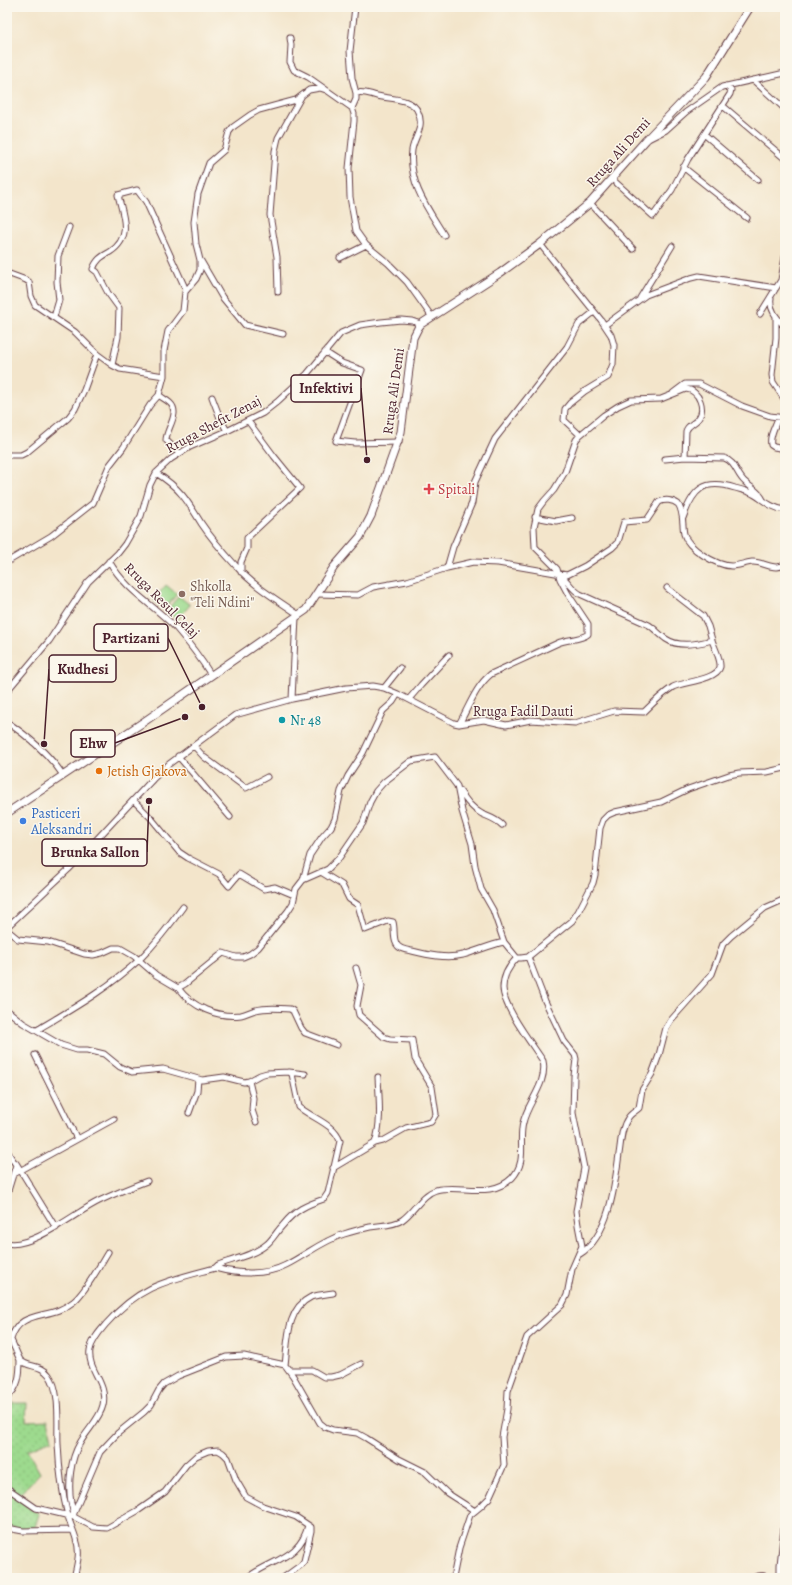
<svg xmlns="http://www.w3.org/2000/svg" width="792" height="1585" viewBox="0 0 792 1585" font-family="Alegreya,serif">
  <defs>
    <pattern id="grass-dots" width="8" height="8" patternUnits="userSpaceOnUse"><rect width="8" height="8" fill="#9dda8e"/><path d="M2 2h.1M6 6h.1" fill="none" stroke="#89bb7b" stroke-width="1.8" stroke-linecap="round"/></pattern>
  </defs>
  <rect width="100%" height="100%" fill="#fbf7ec"/>
  <filter id="ink" filterUnits="userSpaceOnUse"><feTurbulence type="fractalNoise" baseFrequency=".025" numOctaves="2"/><feDisplacementMap in="SourceGraphic" scale="8" xChannelSelector="R" yChannelSelector="G"/><feConvolveMatrix kernelMatrix="1 2 1 2 8 2 1 2 1" color-interpolation-filters="sRGB"/></filter>
  <filter id="wash" filterUnits="userSpaceOnUse"><feTurbulence type="fractalNoise" baseFrequency=".012" numOctaves="4" result="noise"/><feDisplacementMap in="SourceGraphic" scale="16" xChannelSelector="R" yChannelSelector="G"/><feGaussianBlur stdDeviation="0.9" result="paint"/><feColorMatrix in="noise" values="0 0 0 0 0 0 0 0 0 0 0 0 0 0 0 0 0 1.4 0 .05"/><feComposite in="paint" operator="in"/></filter>
  <g filter="url(#wash)">
    <rect width="100%" height="100%" fill="#f3e5cb"/>
    <!-- grass -->
    <path fill="url(#grass-dots)" stroke="#747c5c" d="M 12,1403 L 27,1403 L 26,1421 L 48,1420 L 52,1440 L 27,1450 L 40,1473 L 16,1498 L 39,1514 L 35,1527 L 16,1529 L 7,1525 L 7,1415 Z"/>
    <!-- park -->
    <path fill="#9dda8e" stroke="#747c5c" d="M 166,585 L 177,594 L 164,610 L 153,600 Z
      M 179,596 L 190,605 L 177,620 L 166,611 Z"/>
  </g>
  <g filter="url(#ink)">
    <g fill="none" stroke-linecap="round" stroke-linejoin="round">
      <!-- street casing -->
      <g stroke="#633d43" stroke-width="7">
        <path id="street" d="M 355,7 L 350,51 L 352,78 L 356,93
          M 290,38 L 291,45 L 290,62 L 294,70 L 308,77 L 352,108 L 354,114 L 354,121 L 349,168 L 350,197 L 356,231 L 366,245 L 388,263 L 407,282 L 432,317
          M 753,80 L 785,109
          M 723,106 L 783,157
          M 352,108 L 356,99 L 356,93 C 364,91 369,94 377,96 C 389,99 413,98 418,112 C 425,127 414,137 412,150 C 408,183 428,209 444,235
          M 704,134 L 758,180
          M 650,138 L 666,130 L 686,112 L 722,87 L 785,73
          M 683,167 L 747,218
          M 612,179 L 653,216 L 672,190 L 688,159 L 730,94 L 731,90 L 726,86
          M 590,203 L 633,249
          M 540,244 L 601,320 L 611,335 L 614,345 L 613,364 L 608,377 L 585,391 L 570,403 L 565,409 L 564,420 L 580,435
          M 340,258 L 366,245
          M 201,261 L 222,297 L 245,325 L 283,334
          M 7,273 L 26,280 L 29,282 L 31,296 L 35,305 L 75,332 L 97,354 L 112,365 L 120,369 L 164,376
          M 278,292 L 277,257 L 270,215 L 275,151 L 278,138 L 301,97
          M 640,298 L 672,246
          M 771,299 C 769,310 778,319 785,327
          M 760,314 L 781,280 L 785,257
          M 54,317 L 59,300 L 57,282 L 58,256 L 69,227
          M 776,317 L 776,338 L 772,375 L 773,382 L 785,400
          M 605,325 L 646,295 L 691,278 L 699,276 L 776,288
          M 325,352 L 342,363 L 362,370 L 336,441 L 355,443 L 399,442
          M 112,365 L 118,337 L 119,308 L 108,293 L 97,272 L 93,269 C 97,259 101,257 110,252 C 133,237 123,216 118,195 L 137,190 L 146,202 L 186,290
          M 673,393 L 685,384 L 699,384 L 742,406 L 770,416 L 785,418
          M 212,397 L 220,418 L 227,431
          M 778,418 C 775,427 769,436 771,445 L 774,447 L 785,449
          M 179,453 L 166,440 C 166,429 181,413 170,403 C 167,400 162,398 159,395 L 164,376 L 164,351 L 168,331 L 183,311 L 185,292 L 196,279 L 200,270 L 200,260 L 196,244 L 194,222 L 198,194 L 209,163 L 224,150 L 229,132 L 233,127 L 250,115 L 259,110 L 296,100 L 309,90 L 320,88 L 326,90
          M 7,455 L 21,455 L 27,452 L 68,418 L 75,409 L 84,390 L 97,354
          M 665,459 L 685,457 L 724,458 C 736,462 736,474 745,482 C 751,488 760,492 763,500
          M 156,473 C 180,488 187,500 201,523 C 211,538 224,553 236,566 C 253,586 278,600 299,615
          M 535,517 L 556,521 L 572,518
          M 683,518 C 693,489 704,478 735,488 C 742,490 749,491 755,495 C 766,502 772,508 785,510
          M 109,561 C 126,591 153,604 176,628 C 189,643 201,659 211,675
          M 7,562 L 51,536 L 93,503 L 109,466 L 123,448 L 150,405 L 159,395
          M 447,568 L 453,547 L 472,503 L 475,482 L 495,439 L 567,347 L 579,324 L 594,312
          M 241,572 L 241,562 L 247,548 L 247,538 L 300,488 L 274,456 L 248,421
          M 560,575 C 568,580 571,589 580,594 L 649,625 C 655,629 660,635 666,639 C 679,648 698,644 712,640 L 708,626 L 703,616 L 667,588
          M 317,594 L 358,595 L 373,587 L 407,581 L 447,568 L 473,562 L 498,563 L 567,575 L 585,566 L 612,548 L 618,542 L 624,522 L 647,520 L 659,502 C 665,499 673,500 678,504 C 684,512 682,524 684,534 C 688,549 716,565 731,566 C 738,566 744,563 752,562 C 763,561 771,571 785,565
          M 384,688 L 400,668
          M 7,691 L 49,641 L 88,582 L 118,553 L 125,544 L 141,516 L 150,485 L 156,473 L 171,459 L 190,447 L 227,431 L 263,413 L 277,402 L 307,374 L 341,333 L 360,325 L 381,322 L 401,320 L 412,321 L 421,324
          M 292,699 L 296,617
          M 409,699 L 421,685 L 449,655
          M 7,722 C 29,737 48,753 63,775
          M 459,724 C 469,707 475,687 491,674 L 558,643 C 567,639 581,640 588,634 L 588,624 L 568,594 L 560,579 L 557,569 L 535,547 L 534,527 L 538,509 L 544,501 L 554,490 L 565,472 L 576,440 L 580,435 L 604,415 L 618,406 L 631,400 L 661,399 L 686,389 C 699,390 707,410 697,420 C 693,424 688,425 686,431 L 685,457
          M 194,746 L 204,757 L 246,788 L 267,777
          M 178,756 L 230,817
          M 459,790 C 466,800 471,808 482,814 C 489,817 496,819 502,825
          M 134,801 L 151,818 L 179,852 L 188,858 L 219,874 L 229,886 L 239,874 L 264,889 L 275,887 L 294,895
          M 321,872 L 342,885 L 349,899 L 358,905 L 365,930 L 388,921 L 393,922 C 395,928 393,937 396,943 C 398,949 406,950 412,951 C 428,955 446,959 463,955 C 477,951 490,945 504,942
          M 303,880 L 328,869 L 339,858 L 363,823 L 370,802 L 376,791 L 384,782 L 411,761 L 435,757 L 457,786 L 462,811 L 472,844 L 475,866 L 481,889 L 493,910 L 504,942 L 517,958
          M 7,927 L 69,869 L 153,779 L 169,764 L 235,715 L 292,699 L 346,688 L 373,686 L 384,688 L 398,694 L 454,723 L 459,724 L 484,720 L 506,725 L 531,720 L 575,723 L 614,711 L 644,712 C 653,703 662,694 673,687 C 682,682 717,680 720,667 C 721,659 714,647 712,640
          M 7,930 L 18,939 L 48,942 L 84,954 L 93,955 L 102,953 L 113,948 L 120,948 L 134,956 L 156,975 L 178,988 L 185,984 L 223,953 L 236,957 L 243,957 L 250,954 L 258,948 L 288,911 L 293,903 L 296,889 L 303,880 L 310,855 L 322,837 L 331,827 L 335,819 L 341,791 L 348,776 L 363,753 L 383,711 L 393,702 L 398,694
          M 178,988 C 192,1007 217,1018 241,1015 C 246,1014 251,1011 256,1010 C 266,1007 279,1008 290,1009 L 293,1011 L 301,1028 L 305,1033 L 337,1045
          M 7,1010 L 23,1023 L 61,1045 L 77,1050 L 87,1050 L 104,1054 L 120,1067 L 132,1072 L 163,1069 L 202,1080 L 224,1077 L 244,1082 L 249,1081 L 260,1075 L 267,1073 L 289,1072 L 292,1074 L 299,1107 C 312,1118 334,1124 340,1141 L 328,1193 L 324,1199 C 306,1205 295,1210 283,1225 C 277,1231 273,1239 267,1244 C 254,1255 234,1259 218,1265 L 215,1268 C 167,1281 140,1285 106,1324 C 100,1331 92,1340 90,1350 C 87,1370 108,1383 103,1405 C 100,1419 87,1430 80,1443 C 70,1460 68,1484 71,1503 C 72,1508 74,1512 74,1517
          M 37,1030 C 72,1009 109,988 140,959 C 156,943 170,925 183,907
          M 35,1055 L 77,1139
          M 289,1072 L 305,1074
          M 249,1081 L 253,1098 L 252,1110 L 256,1122
          M 189,1113 L 197,1091 L 198,1079
          M 7,1126 L 7,1132
          M 375,1143 C 382,1122 379,1099 378,1077
          M 7,1151 L 16,1165 L 7,1194
          M 16,1163 L 56,1228
          M 333,1168 L 375,1143 L 383,1141 L 406,1128 L 431,1122 L 436,1114 L 432,1087 L 415,1059 L 412,1040 L 390,1039 L 384,1037 L 359,1015 L 357,1006 L 361,985 L 356,968
          M 14,1174 L 114,1119
          M 7,1243 C 32,1249 76,1212 99,1201 C 114,1194 131,1187 147,1181
          M 580,1254 C 609,1236 615,1185 619,1154 C 621,1142 621,1128 628,1118 C 630,1114 636,1111 639,1108 L 642,1090 L 652,1074 L 659,1055 L 666,1028 L 671,1020 L 712,974 L 723,944 L 731,936 L 765,908 L 785,899
          M 215,1268 C 237,1274 265,1276 286,1265 C 306,1255 322,1241 344,1234 C 353,1231 361,1229 370,1227 C 381,1225 393,1226 402,1220 C 414,1212 422,1194 436,1190 C 460,1184 491,1199 512,1178 C 528,1161 518,1142 523,1123 C 527,1103 548,1083 543,1061 C 532,1044 503,1007 503,988 C 503,976 509,966 517,958 L 521,958 L 528,957 L 572,921 L 578,912 L 593,883 L 595,875 L 600,828 L 603,820 L 608,815 L 615,812 L 661,802 L 688,789 L 729,775 L 739,773 L 767,772 L 785,768
          M 7,1331 L 20,1360 C 28,1368 41,1364 49,1375 C 61,1392 57,1424 58,1444 C 59,1467 62,1493 68,1516 C 70,1524 74,1531 76,1539 C 81,1552 77,1565 74,1578
          M 11,1339 C 20,1308 50,1321 73,1302 C 85,1293 100,1265 108,1252
          M 285,1365 C 288,1342 286,1309 311,1297 C 317,1295 326,1294 333,1293
          M 290,1370 L 312,1370 L 324,1377 L 331,1377 L 340,1375 L 361,1364
          M 7,1397 C 19,1388 20,1374 20,1360
          M 7,1488 L 36,1508 L 74,1517 L 93,1527 L 107,1528 L 139,1510 L 165,1492 L 186,1465 L 196,1456 L 208,1451 L 218,1450 L 223,1453 L 228,1458 L 236,1480 L 246,1497 L 263,1506 L 296,1517 L 308,1525 C 301,1559 271,1559 247,1578
          M 74,1513 L 100,1452 L 118,1433 L 144,1412 L 151,1405 L 159,1390 L 164,1384 L 178,1376 L 226,1357 L 244,1356 L 285,1365 L 293,1376 L 320,1423 L 325,1427 L 333,1430 L 357,1433 L 366,1438 L 399,1459 L 425,1472 L 447,1493 L 475,1511
          M 7,1528 L 23,1531 L 73,1530
          M 283,1578 L 301,1565 L 304,1561 L 311,1531 L 311,1527 L 308,1525
          M 453,1578 L 459,1548 L 470,1515 L 481,1506 L 489,1498 L 504,1465 L 502,1437 L 507,1409 L 508,1391 L 527,1337 L 562,1305 L 567,1295 L 572,1269 L 582,1246 L 578,1225 L 576,1211 L 584,1168 L 573,1113 L 574,1076 L 576,1059 L 575,1055 L 564,1041 L 545,1001 L 528,957
          M 753,1578 C 759,1574 766,1576 772,1578
          M 780,1578 L 780,1565 L 785,1519"/>
      </g>
      <!-- secondary casing -->
      <g stroke="#633d43" stroke-width="9">
        <path id="secondary" d="M 7,813 L 145,721 L 306,610 L 334,567 L 360,537 L 371,516 L 401,432 L 413,338 L 418,328 L 421,324 L 500,273 L 540,244 L 590,203 L 646,140 L 706,77 L 750,7"/>
      </g>
      <!-- street -->
      <use href="#street" stroke="#fff" stroke-width="5"/>
      <!-- secondary -->
      <use href="#secondary" stroke="#fff" stroke-width="7"/>
    </g>
  </g>
  <!-- markers -->
  <path fill="#e0444e" stroke="#fbf7ec" stroke-width="1.5" d="M427 483h4v4h4v4h-4v4h-4v-4h-4v-4h4z"/>
  <circle fill="#8d6e63" stroke="#fbf7ec" stroke-width="1.5" cx="182" cy="594" r="4"/>
  <circle fill="#0f9aa8" stroke="#fbf7ec" stroke-width="1.5" cx="282" cy="720" r="4"/>
  <circle fill="#e8710a" stroke="#fbf7ec" stroke-width="1.5" cx="99" cy="771" r="4"/>
  <circle fill="#3f7fe0" stroke="#fbf7ec" stroke-width="1.5" cx="23" cy="821" r="4"/>
  <g text-anchor="middle" stroke-width="3" stroke-linejoin="round" paint-order="stroke">
    <!-- street labels -->
    <g font-size="14" fill="#4a1f2b" stroke="#fbf7ec">
      <text transform="translate(618 152) rotate(-48)" y="5">Rruga Ali Demi</text>
      <text transform="translate(393 391) rotate(-82)" y="5">Rruga Ali Demi</text>
      <text transform="translate(213 424) rotate(-28)" y="5">Rruga Shefit Zenaj</text>
      <text transform="translate(162 600) rotate(45)" y="5">Rruga Resul Çelaj</text>
      <text x="523" y="716">Rruga Fadil Dauti</text>
    </g>
    <!-- health labels -->
    <g font-size="14" fill="#be3a42" stroke="#fbf7ec" text-anchor="start">
      <text x="438" y="494">Spitali</text>
    </g>
    <!-- education labels -->
    <g font-size="14" fill="#785e54" stroke="#fbf7ec" text-anchor="start">
      <text x="190" y="591">Shkolla<tspan x="190" dy="16">"Teli Ndini"</tspan></text>
    </g>
    <!-- culture labels -->
    <g font-size="14" fill="#0d838f" stroke="#fbf7ec" text-anchor="start">
      <text x="290" y="725">Nr 48</text>
    </g>
    <!-- food labels -->
    <g font-size="14" fill="#c56008" stroke="#fbf7ec" text-anchor="start">
      <text x="107" y="776">Jetish Gjakova</text>
    </g>
    <!-- shop labels -->
    <g font-size="14" fill="#366cbe" stroke="#fbf7ec" text-anchor="start">
      <text x="31" y="818">Pasticeri<tspan x="31" dy="16">Aleksandri</tspan></text>
    </g>
  </g>
  <!-- callouts -->
  <path fill="none" stroke="#4a1f2b" stroke-width="1.5" d="M367 460L361 388M202 707L168 638M44 744L49 669M185 717L115 743M149 801L147 852"/>
  <g fill="#4a1f2b" stroke="#fbf7ec" stroke-width="1.5">
    <circle cx="367" cy="460" r="4"/>
    <circle cx="202" cy="707" r="4"/>
    <circle cx="44" cy="744" r="4"/>
    <circle cx="185" cy="717" r="4"/>
    <circle cx="149" cy="801" r="4"/>
  </g>
  <g fill="#fbf7ec" stroke="#4a1f2b" stroke-width="1.5">
    <rect x="291" y="375" width="70" height="27" rx="4"/>
    <rect x="94" y="624" width="74" height="27" rx="4"/>
    <rect x="49" y="655" width="67" height="27" rx="4"/>
    <rect x="71" y="730" width="44" height="27" rx="4"/>
    <rect x="42" y="839" width="105" height="27" rx="4"/>
  </g>
  <g font-size="15" text-anchor="middle" font-weight="bold" fill="#4a1f2b">
    <text x="326" y="393">Infektivi</text>
    <text x="131" y="643">Partizani</text>
    <text x="83" y="674">Kudhesi</text>
    <text x="93" y="748">Ehw</text>
    <text x="95" y="857">Brunka Sallon</text>
  </g>
  <!-- margin -->
  <rect width="792" height="1585" fill="none" stroke="#fbf7ec" stroke-width="24"/>
</svg>
